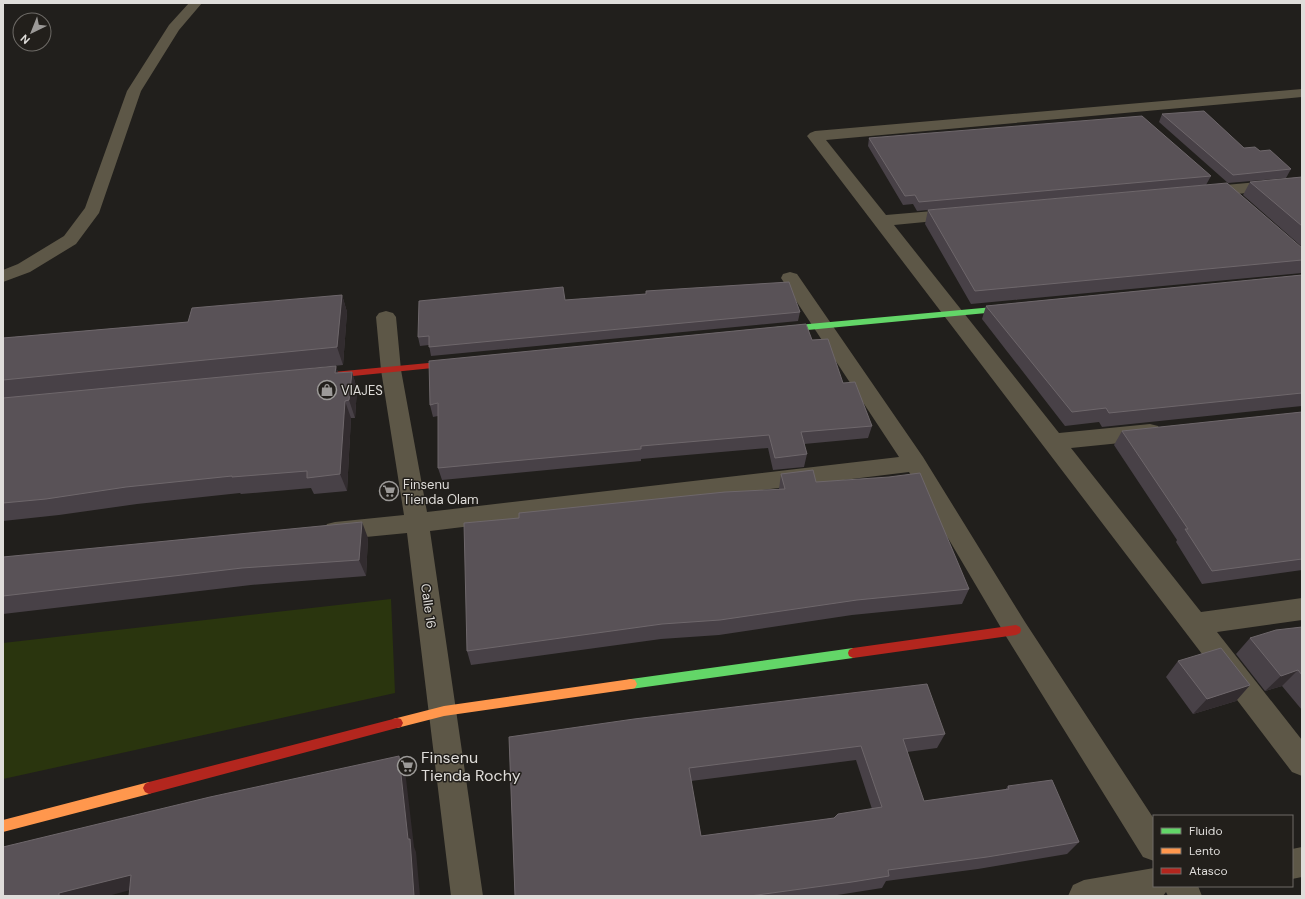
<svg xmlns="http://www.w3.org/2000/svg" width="1305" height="899" viewBox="0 0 1305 899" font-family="'DM Sans',sans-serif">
  <rect width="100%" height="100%" fill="#211f1c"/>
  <!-- green -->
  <path fill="#2a350e" d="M 391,599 L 395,693 L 3,779 L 3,643 Z"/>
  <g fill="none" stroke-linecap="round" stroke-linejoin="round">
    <!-- street -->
    <path fill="#5d5747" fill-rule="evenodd" d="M 189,3 L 202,3 L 179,30 L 141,91 L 99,213 L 76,244 L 30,272 L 3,282 L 3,270 L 18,264 L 64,236 L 85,208 L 127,91 L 169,25 Z
      M 1302,89 L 1302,97 L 826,140 L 886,215 L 956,209 L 962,210 L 965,214 L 962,218 L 956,219 L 894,225 L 1059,433 L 1150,424 L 1158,426 L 1161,432 L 1158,438 L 1150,440 L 1071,448 L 1201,612 L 1302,598 L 1302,620 L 1217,632 L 1302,740 L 1302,776 L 1292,772 L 807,136 L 810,133 L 815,131 Z
      M 1302,178 L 1302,188 L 1203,197 L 1197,196 L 1195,192 L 1197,188 L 1203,187 Z
      M 790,272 L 797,274 L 923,457 L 1025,622 L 1154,819 L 1154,861 L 1143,857 L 1007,638 L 909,472 L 430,531 L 483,896 L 451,896 L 407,533 L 335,540 L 327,538 L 323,531 L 327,524 L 335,522 L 404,515 L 381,370 L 376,317 L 379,313 L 386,311 L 393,313 L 396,317 L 401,370 L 427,512 L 899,457 L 781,278 L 783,274 Z
      M 1302,847 L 1302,877 L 1292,879 L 1292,849 Z
      M 1154,868 L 1154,886 L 1198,886 L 1202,896 L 1168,896 L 1166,892 L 1163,896 L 1068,896 L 1073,885 L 1084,880 Z"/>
    <!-- fast -->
    <path fill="#63d668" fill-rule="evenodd" d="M 1015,305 L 1019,308 L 1018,310 L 776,333 L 772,330 L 776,327 Z
      M 853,648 L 857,650 L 858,653 L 857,656 L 853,658 L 631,689 L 627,688 L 625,684 L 627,680 L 631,679 Z"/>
    <!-- slow -->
    <path fill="#ff974d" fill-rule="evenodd" d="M 631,679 L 635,680 L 637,684 L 635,688 L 631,689 L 444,716 L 397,728 L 393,727 L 391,723 L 393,719 L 397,718 L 444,706 Z
      M 149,782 L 153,784 L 155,788 L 153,792 L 149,794 L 3,832 L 3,820 Z"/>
    <!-- jam -->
    <path fill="#b3261e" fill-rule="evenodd" d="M 460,360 L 463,361 L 464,363 L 463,365 L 323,379 L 319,376 L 323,373 Z
      M 1016,625 L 1020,627 L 1021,630 L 1020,633 L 1016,635 L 853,658 L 849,656 L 848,653 L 849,650 L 853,648 Z
      M 397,718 L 401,719 L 403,723 L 401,727 L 397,728 L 149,794 L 145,792 L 143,788 L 145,784 L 149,782 Z"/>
  </g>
  <!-- wall -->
  <path fill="#484147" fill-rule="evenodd" d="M 1162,114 L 1244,148 L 1260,151 L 1291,169 L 1286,178 L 1228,183 L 1159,122 Z
    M 869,138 L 1211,176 L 1206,185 L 917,211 L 913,204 L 903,205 L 868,146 Z
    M 1302,177 L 1302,247 L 1243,195 L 1250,182 Z
    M 928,210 L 1302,248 L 1302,273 L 971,304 L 925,224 Z
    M 1302,275 L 1302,406 L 1102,427 L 1099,422 L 1065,426 L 982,319 L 986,306 Z
    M 646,291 L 800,312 L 798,321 L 431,356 L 429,345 L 420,346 L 418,337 L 565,300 L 646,294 Z
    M 342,295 L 347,312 L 343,365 L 302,369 L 336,366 L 338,373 L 352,372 L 357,389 L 355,418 L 351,418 L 347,491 L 314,494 L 311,488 L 241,494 L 240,493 L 137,504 L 59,515 L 3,521 L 3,338 L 188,322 Z
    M 812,340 L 843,383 L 872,426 L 868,438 L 804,444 L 807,454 L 804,467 L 773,470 L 768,448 L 641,459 L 641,461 L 442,480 L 438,468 L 438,416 L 433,417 L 430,405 Z
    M 1302,412 L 1302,570 L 1202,584 L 1176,542 L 1177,540 L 1114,445 L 1122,431 Z
    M 781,474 L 816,482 L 969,589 L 962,604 L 852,615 L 719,635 L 661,639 L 471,665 L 467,651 L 519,518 L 779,489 Z
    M 368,538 L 366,576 L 251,585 L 3,614 L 3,557 Z
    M 1302,627 L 1302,710 L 1282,686 L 1265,691 L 1236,654 L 1250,638 Z
    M 1178,661 L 1250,685 L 1236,701 L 1193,714 L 1166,677 Z
    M 945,734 L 937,748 L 907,752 L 924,801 L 1005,790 L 1008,786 L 1079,842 L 1067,854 L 978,869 L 886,881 L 882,888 L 831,896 L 515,896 L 509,737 ZM 856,760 L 872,809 L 834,818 L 701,836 L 691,781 Z"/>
  <!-- shaded-wall -->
  <path fill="#322c2f" d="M 342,295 L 347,312 L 343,365 L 337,347 Z
    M 336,366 L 341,383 L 335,373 Z
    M 352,372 L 357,389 L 355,418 L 349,400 Z
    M 345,401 L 351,418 L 347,491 L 340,474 Z
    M 362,522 L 368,538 L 366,576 L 359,560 Z
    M 1298,670 L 1282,686 L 1265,691 L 1281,676 Z
    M 1250,685 L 1236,701 L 1193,714 L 1207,699 Z
    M 399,756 L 405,770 L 414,847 L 416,852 L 420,896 L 414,896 Z
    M 131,875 L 145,886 L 108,896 L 59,896 L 59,893 Z"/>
  <!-- building -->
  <path fill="#595257" stroke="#6e676b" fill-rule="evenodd" d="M 1204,111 L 1244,148 L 1255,147 L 1260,151 L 1270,150 L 1291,169 L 1233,175 L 1162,114 Z
    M 1142,116 L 1211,176 L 919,202 L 915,195 L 905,196 L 869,138 Z
    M 1302,177 L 1302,226 L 1250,182 Z
    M 1227,183 L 1302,248 L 1302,260 L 975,291 L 928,210 Z
    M 1302,275 L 1302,393 L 1109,413 L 1106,408 L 1072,412 L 986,306 Z
    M 789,282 L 800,312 L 429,347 L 429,336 L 418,337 L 419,301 L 563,287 L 565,300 L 646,294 L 646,291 Z
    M 342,295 L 337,347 L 3,380 L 3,338 L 188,322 L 192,308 Z
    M 806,324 L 812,340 L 828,339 L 843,383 L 855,382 L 872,426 L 801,432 L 807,454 L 775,458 L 769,435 L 641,446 L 641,449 L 438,468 L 438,403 L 430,405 L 429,361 Z
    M 336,366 L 335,373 L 352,372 L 349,400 L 345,401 L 340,474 L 307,478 L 307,471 L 232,477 L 232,476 L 126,487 L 46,499 L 3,503 L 3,398 Z
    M 1302,412 L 1302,559 L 1212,571 L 1185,529 L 1188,529 L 1122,431 Z
    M 813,470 L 816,482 L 889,477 L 920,473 L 969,589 L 857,600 L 720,620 L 662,624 L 467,651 L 464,523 L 519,518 L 519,513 L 725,492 L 785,489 L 781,474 Z
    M 362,522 L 359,560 L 242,568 L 3,596 L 3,557 Z
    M 1302,627 L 1302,675 L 1298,670 L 1281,676 L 1250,638 L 1276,630 Z
    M 1221,648 L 1250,685 L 1207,699 L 1178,661 Z
    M 927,684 L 945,734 L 903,739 L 924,801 L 1009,789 L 1008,786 L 1052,780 L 1079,842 L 987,857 L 888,870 L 889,876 L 852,882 L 750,896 L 515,896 L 509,737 L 634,719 ZM 861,746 L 882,807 L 838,814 L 834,818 L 701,836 L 689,768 Z
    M 399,756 L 408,839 L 410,839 L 414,896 L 129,896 L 131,875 L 59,893 L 59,896 L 3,896 L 3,847 L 210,797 Z"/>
  <!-- icons -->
  <defs>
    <g id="shop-ring" transform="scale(1)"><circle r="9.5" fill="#221f1b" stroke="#9c9a98" stroke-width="1.5"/><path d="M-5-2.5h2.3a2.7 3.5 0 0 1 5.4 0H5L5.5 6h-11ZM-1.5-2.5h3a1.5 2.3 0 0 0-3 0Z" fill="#9c9a98"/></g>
    <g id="supermarket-ring" transform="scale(1)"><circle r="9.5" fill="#221f1b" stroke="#9c9a98" stroke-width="1.5"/><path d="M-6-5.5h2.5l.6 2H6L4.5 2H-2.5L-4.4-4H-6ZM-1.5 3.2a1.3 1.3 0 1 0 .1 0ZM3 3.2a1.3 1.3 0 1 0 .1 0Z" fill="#9c9a98"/></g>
  </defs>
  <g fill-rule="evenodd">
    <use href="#shop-ring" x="327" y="390"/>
    <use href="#supermarket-ring" x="389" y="491"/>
    <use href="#supermarket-ring" x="407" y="766"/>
  </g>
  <g text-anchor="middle" stroke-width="3" stroke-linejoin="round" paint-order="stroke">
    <!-- poi labels -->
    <g font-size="13" fill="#dfddda" stroke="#221f1b" text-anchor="start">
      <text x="341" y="395">VIAJES</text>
      <text x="403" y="489">Finsenu<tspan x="403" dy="15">Tienda Olam</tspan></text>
    </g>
    <!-- street labels -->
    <g font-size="13" fill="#dfddda" stroke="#221f1b">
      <text transform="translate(429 606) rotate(82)" y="5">Calle 16</text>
    </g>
    <!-- near-poi labels -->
    <g font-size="16" fill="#dfddda" stroke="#221f1b" text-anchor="start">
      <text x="421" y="763">Finsenu<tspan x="421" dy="18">Tienda Rochy</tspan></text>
    </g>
  </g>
  <!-- border -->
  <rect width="1305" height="899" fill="none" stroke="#dfddda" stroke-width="8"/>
  <!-- legend -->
  <rect x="1153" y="815" width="140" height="72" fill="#221f1b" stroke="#6e6b67"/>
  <rect x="1161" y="828" width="20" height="6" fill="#63d668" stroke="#6e6b67"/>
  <text x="1189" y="835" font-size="12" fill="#dfddda">Fluido</text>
  <rect x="1161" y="848" width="20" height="6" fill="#ff974d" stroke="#6e6b67"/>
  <text x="1189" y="855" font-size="12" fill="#dfddda">Lento</text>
  <rect x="1161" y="868" width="20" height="6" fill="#b3261e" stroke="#6e6b67"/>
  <text x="1189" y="875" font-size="12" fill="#dfddda">Atasco</text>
  <!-- north arrow -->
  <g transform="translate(32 32) rotate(223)"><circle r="19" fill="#221f1b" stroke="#6e6b67"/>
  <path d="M0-3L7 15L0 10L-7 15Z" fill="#9c9a98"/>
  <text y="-6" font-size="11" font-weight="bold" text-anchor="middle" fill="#dfddda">N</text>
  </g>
</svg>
